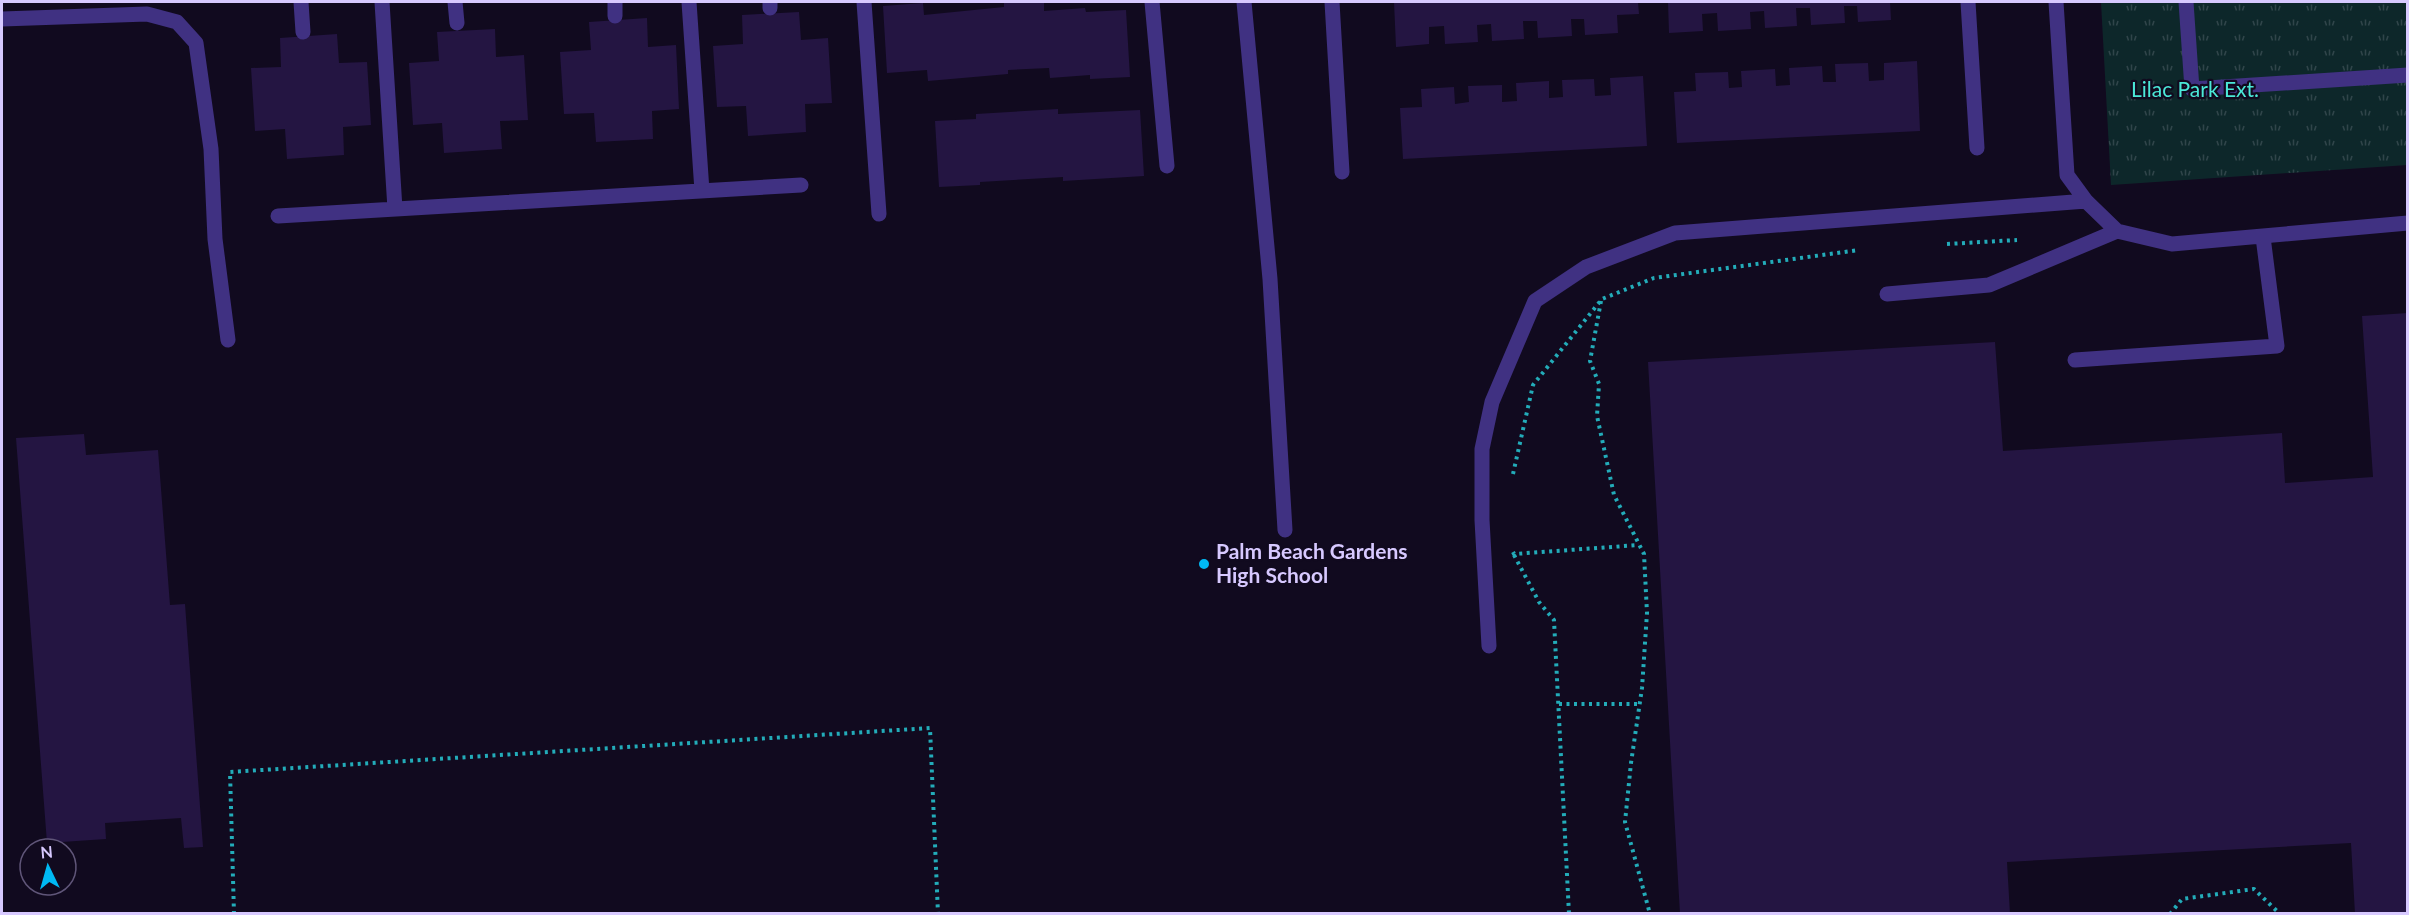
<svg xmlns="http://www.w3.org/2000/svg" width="2409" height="915" viewBox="0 0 2409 915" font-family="Lato,sans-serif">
  <defs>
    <pattern id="grass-tufts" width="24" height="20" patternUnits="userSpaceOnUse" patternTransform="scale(1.5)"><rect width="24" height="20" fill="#0d272a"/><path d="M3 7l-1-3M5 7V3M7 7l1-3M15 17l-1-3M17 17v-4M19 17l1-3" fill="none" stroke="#30454a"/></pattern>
  </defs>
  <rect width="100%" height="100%" fill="#110a1f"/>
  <!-- grass -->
  <path fill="url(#grass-tufts)" d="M 2101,2 L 2407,2 L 2407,165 L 2111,185 Z"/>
  <!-- building -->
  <path fill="#241542" d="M 1044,2 L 1044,11 L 1085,8 L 1086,12 L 1126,10 L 1130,77 L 1090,79 L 1090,75 L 1050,78 L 1049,68 L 1008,70 L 1008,74 L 928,81 L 927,70 L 887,73 L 883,6 L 923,3 L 924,15 L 1004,7 L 1004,3 Z
    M 1394,2 L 1638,2 L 1639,14 L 1617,15 L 1618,33 L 1585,35 L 1584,19 L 1571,19 L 1572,36 L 1538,38 L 1537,21 L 1523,21 L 1524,39 L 1492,41 L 1491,24 L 1477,25 L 1478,42 L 1445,44 L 1444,26 L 1429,27 L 1429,44 L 1396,47 Z
    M 1668,2 L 1890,2 L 1891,20 L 1858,22 L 1857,6 L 1844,6 L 1845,23 L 1811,25 L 1810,8 L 1796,8 L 1797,26 L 1765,28 L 1764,11 L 1750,12 L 1751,29 L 1718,31 L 1717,13 L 1702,14 L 1703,31 L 1669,33 Z
    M 799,12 L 801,40 L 828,38 L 832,103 L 805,104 L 806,132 L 748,136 L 746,106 L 717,107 L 713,46 L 743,44 L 742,15 Z
    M 647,18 L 648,47 L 676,45 L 679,109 L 652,111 L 653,139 L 596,142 L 594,113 L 564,114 L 560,52 L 591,50 L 589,22 Z
    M 495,29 L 496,57 L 524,55 L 528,120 L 500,121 L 502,149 L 444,153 L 442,123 L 413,125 L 409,63 L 439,61 L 437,32 Z
    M 337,34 L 339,63 L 367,62 L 371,125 L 343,127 L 344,155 L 287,159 L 285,129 L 255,131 L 251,68 L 281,67 L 280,38 Z
    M 1917,61 L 1920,131 L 1677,143 L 1674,92 L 1696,91 L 1695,73 L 1728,72 L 1729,88 L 1742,87 L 1741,71 L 1775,69 L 1776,86 L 1790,85 L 1789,68 L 1822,66 L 1823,82 L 1836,82 L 1835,64 L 1868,63 L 1869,81 L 1884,80 L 1884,63 Z
    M 1643,76 L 1647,146 L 1403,159 L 1400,108 L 1422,107 L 1421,89 L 1454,87 L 1455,104 L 1469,102 L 1468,86 L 1502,85 L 1502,102 L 1517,101 L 1516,83 L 1549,81 L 1549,98 L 1563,97 L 1562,80 L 1594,79 L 1595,96 L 1611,95 L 1610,78 Z
    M 1058,109 L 1058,114 L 1140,110 L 1144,176 L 1063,181 L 1063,177 L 980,182 L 980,185 L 939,187 L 935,121 L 976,119 L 976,114 Z
    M 2408,313 L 2408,914 L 2355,914 L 2351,843 L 2007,862 L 2010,914 L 1680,914 L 1648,362 L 1995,342 L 2003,451 L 2282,433 L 2285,483 L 2373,477 L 2362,316 Z
    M 84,434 L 86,455 L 158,450 L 170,605 L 185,604 L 203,847 L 184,848 L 181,818 L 105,823 L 106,839 L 47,843 L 16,438 Z"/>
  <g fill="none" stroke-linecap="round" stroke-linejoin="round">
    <!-- path -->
    <path stroke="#23acb9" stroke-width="4" stroke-dasharray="3 4.5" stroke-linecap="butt" d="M 1947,244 L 2017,240
      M 1601,301 L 1590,361 L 1599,384 L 1597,416 L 1614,495 L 1644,554 L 1647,613 L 1642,688 L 1631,763 L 1625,822 L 1650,914
      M 1513,474 L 1533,385 L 1602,299 L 1654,278 L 1859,250
      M 1513,552 L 1514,554 L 1639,545
      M 1514,555 L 1539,602 L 1554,620 L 1569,914
      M 1559,704 L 1640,704
      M 234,914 L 230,772 L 930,728 L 938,914
      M 2170,914 L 2182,899 L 2254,889 L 2280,914"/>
    <!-- service -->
    <path stroke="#403182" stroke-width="15" d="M 301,2 L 303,32
      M 382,2 L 395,209
      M 455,2 L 457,23
      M 615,2 L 615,16
      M 689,2 L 702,191
      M 770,2 L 770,8
      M 864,2 L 879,214
      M 1152,2 L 1167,166
      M 1244,2 L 1270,279 L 1285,530
      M 1332,2 L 1342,172
      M 1968,2 L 1977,148
      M 2056,2 L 2067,175 L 2086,201 L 2117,231 L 2172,244 L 2408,223
      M 2186,2 L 2192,89 L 2408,75
      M 2,19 L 147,14 L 177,22 L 196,43 L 211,149 L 215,239 L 228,340
      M 278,216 L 801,185
      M 1887,294 L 1989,285 L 2117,231
      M 2075,360 L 2277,346 L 2263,237
      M 1489,646 L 1482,520 L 1482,449 L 1492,402 L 1535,301 L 1586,267 L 1675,233 L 2086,201"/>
  </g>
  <!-- markers -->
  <circle fill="#00b9f4" stroke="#110a1f" stroke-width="2" cx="1204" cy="564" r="6"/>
  <g text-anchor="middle" stroke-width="4.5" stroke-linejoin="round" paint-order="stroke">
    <!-- park labels -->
    <g font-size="21" fill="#4be8d8" stroke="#110a1f">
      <text x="2195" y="97">Lilac Park Ext.</text>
    </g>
    <!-- poi labels -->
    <g font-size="21" font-weight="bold" fill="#d7c9ff" stroke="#110a1f" text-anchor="start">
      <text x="1216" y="559">Palm Beach Gardens<tspan x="1216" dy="24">High School</tspan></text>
    </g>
  </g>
  <!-- border -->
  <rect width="2409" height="915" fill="none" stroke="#d7c9ff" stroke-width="6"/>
  <!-- north arrow -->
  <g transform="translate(48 867) rotate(355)"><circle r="28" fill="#110a1f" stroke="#605679" stroke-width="1.5"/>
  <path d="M0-4.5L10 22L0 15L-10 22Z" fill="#00b9f4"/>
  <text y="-9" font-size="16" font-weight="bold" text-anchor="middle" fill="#d7c9ff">N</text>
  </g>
</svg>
